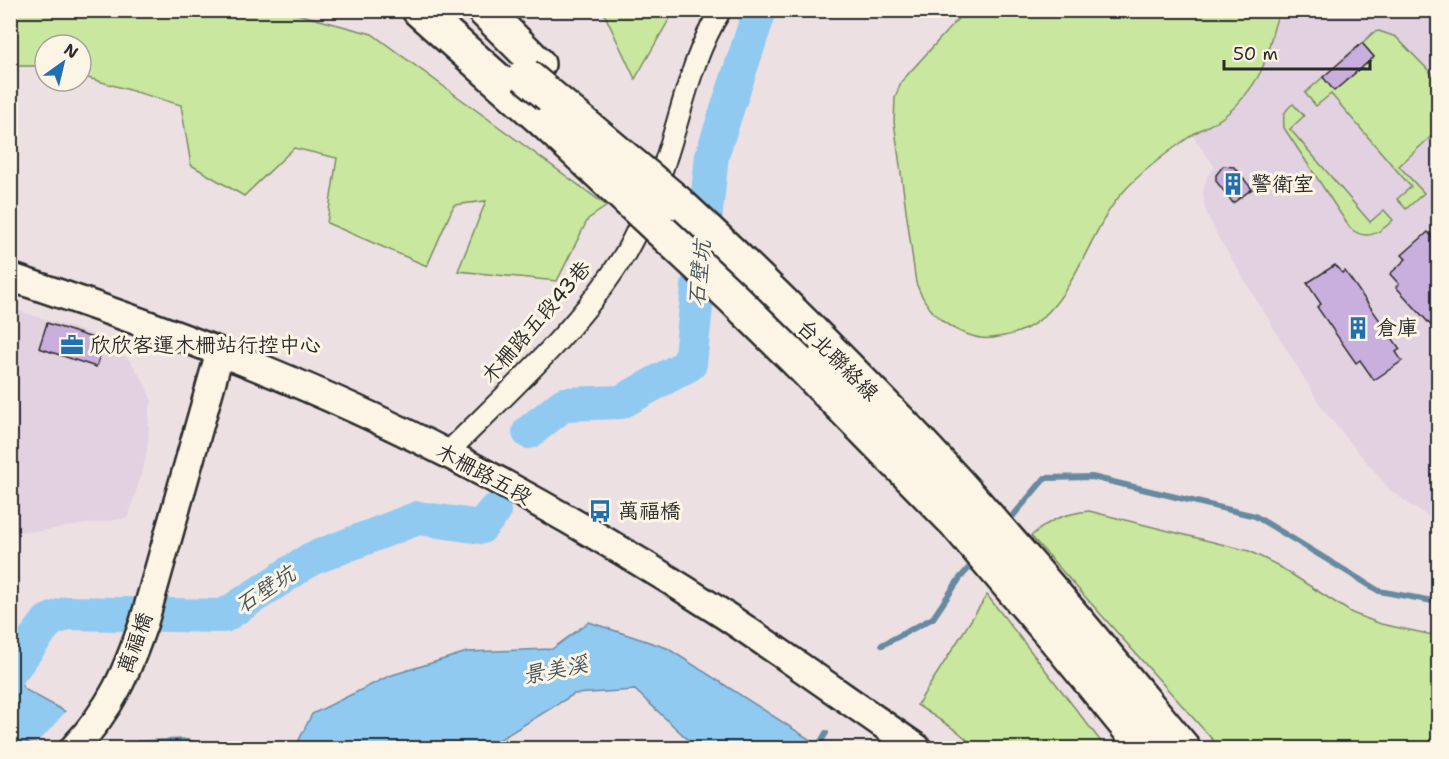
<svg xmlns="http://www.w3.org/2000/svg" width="1449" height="759" viewBox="0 0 1449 759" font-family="'Shantell Sans','LXGW WenKai TC',sans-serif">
  <rect width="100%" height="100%" fill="#ede0e3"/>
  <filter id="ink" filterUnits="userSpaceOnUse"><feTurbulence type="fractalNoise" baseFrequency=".0167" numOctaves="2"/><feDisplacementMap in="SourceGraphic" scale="12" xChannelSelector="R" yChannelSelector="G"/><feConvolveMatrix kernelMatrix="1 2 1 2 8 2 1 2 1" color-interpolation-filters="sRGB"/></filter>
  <g filter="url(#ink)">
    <!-- built -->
    <path fill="#e2d1e1" d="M 1280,11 L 1438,11 L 1438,522 L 1413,507 L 1390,490 L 1324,411 L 1217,235 L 1205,210 L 1203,191 L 1207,176 L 1215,167 L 1192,135 L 1225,116 L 1244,96 L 1261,71 Z
      M 10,308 L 95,335 L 105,340 L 130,361 L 144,382 L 152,401 L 149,410 L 148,442 L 146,458 L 128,518 L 40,531 L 11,532 Z"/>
    <!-- green -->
    <path fill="#c9e79f" stroke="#7a8965" stroke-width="1.5" d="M 10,11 L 286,11 L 372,34 L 607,206 L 588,219 L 557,281 L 458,271 L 486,201 L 454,205 L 427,266 L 327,223 L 337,158 L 294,148 L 244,196 L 191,165 L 181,105 L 81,76 L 81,45 L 45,45 L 45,66 L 11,66 Z
      M 603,11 L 674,11 L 635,79 Z
      M 965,11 L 1280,11 C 1271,29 1270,53 1261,71 C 1253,87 1238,106 1223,117 C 1214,124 1202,128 1192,135 C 1169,151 1144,169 1125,190 C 1084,232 1072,325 1004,336 C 989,339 983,340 969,335 C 942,326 926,309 916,283 L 894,122 L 895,98 L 901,82 Z
      M 1379,31 L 1396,37 L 1438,80 L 1438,130 L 1399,166 L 1424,193 L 1406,209 L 1397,199 L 1411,187 L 1331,94 L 1316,106 L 1305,93 L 1323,77 L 1335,90 L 1374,57 L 1362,43 L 1374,32 Z
      M 1293,104 L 1304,116 L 1290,129 L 1370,222 L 1384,210 L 1393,220 C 1380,233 1366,242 1350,228 L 1284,128 C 1283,117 1283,111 1293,104 Z
      M 1089,511 L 1249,551 L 1277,565 L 1352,613 L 1381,624 L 1438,636 L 1438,748 L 1220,748 L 1031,536 C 1051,519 1063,514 1089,511 Z
      M 987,595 L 1106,748 L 977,748 L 957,731 L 917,705 Z"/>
    <!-- water -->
    <path fill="#91caf0" stroke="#688aa1" stroke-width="1.5" d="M 589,622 L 667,648 L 823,748 L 697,748 L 635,690 L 574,694 L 486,748 L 295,748 L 312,714 L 389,676 L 467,652 L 552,649 Z
      M 10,673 L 26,690 L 120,742 L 183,739 L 227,748 L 79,748 L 33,742 L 11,746 Z"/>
    <!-- pier -->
    <path fill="#ede0e3" d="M 67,710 L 120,739 L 139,738 L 131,748 L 59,748 L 33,745 L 43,737 Z"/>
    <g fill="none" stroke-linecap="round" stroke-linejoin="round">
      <!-- stream -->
      <path stroke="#688aa1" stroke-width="6" d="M 1007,523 L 1045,478 L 1092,477 L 1255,516 L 1379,591 L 1438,602
        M 882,645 L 933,618 L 960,578 L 975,561
        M 817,748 L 826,733"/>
      <!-- river -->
      <path stroke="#91caf0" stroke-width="34" d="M 529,432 L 564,404 L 621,402 L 690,364 L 712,155 L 760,10
        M 10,672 L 48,621 L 68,613 L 224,616 L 311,559 L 418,518 L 481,527 L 494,511"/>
    </g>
    <!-- building -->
    <path fill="#c9afdd" stroke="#2b2b2b" stroke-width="1.5" d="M 1362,43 L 1374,57 L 1334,91 L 1323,77 Z
      M 1223,166 L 1234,167 L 1252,189 L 1233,203 L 1216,181 L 1216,175 Z
      M 1428,232 L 1438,243 L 1438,333 L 1396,287 L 1399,284 L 1390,274 L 1406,259 L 1402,255 Z
      M 1335,265 L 1342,273 L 1345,271 L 1400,349 L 1396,352 L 1402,361 L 1374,380 L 1360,360 L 1356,363 L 1317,307 L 1321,304 L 1307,283 Z
      M 47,323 L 105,342 L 96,367 L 39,348 Z"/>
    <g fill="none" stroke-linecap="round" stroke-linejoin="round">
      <!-- street casing -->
      <g stroke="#2b2b2b" stroke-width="24">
        <path id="street" d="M 447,453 C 510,390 579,329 626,252 C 636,234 645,214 653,194 C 679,134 685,67 721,10"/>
      </g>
      <!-- secondary casing -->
      <g stroke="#2b2b2b" stroke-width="32">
        <path id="secondary" d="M 10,277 C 161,327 309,382 450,455 C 544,504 637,558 726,616 C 790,659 853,704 917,748
          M 74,748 C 112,707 126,674 144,622 L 220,352"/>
      </g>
      <!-- highway casing -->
      <g stroke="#2b2b2b" stroke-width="38">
        <path id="highway" d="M 419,10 L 547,124
          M 484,10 L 538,64
          M 677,202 C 756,275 832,351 907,429 C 1004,531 1093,640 1183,748
          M 798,362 L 955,522 L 1058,642 L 1145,748"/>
      </g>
      <!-- street -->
      <use href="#street" stroke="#fcf5e5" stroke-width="20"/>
      <!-- secondary -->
      <use href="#secondary" stroke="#fcf5e5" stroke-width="27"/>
      <!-- highway -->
      <use href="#highway" stroke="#fcf5e5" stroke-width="33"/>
      <!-- highway-bridge casing -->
      <g stroke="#2b2b2b" stroke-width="38" stroke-linecap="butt">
        <path id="highway-bridge" d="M 525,75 L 677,202
          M 547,124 L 734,299 L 798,362"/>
      </g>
      <!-- highway-bridge -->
      <use href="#highway-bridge" stroke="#fcf5e5" stroke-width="33"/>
    </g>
  </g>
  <!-- icons -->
  <defs>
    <g id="building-bare" transform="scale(1.8)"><path d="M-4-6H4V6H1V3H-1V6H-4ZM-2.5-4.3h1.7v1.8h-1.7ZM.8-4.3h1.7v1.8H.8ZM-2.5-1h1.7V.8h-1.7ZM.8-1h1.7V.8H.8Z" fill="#1f6fb2" stroke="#fcf5e5" stroke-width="2.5" paint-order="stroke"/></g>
    <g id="office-bare" transform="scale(1.8)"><path d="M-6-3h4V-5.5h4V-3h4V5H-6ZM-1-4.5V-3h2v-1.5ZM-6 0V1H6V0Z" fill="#1f6fb2" stroke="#fcf5e5" stroke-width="2.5" paint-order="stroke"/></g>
    <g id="bus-bare" transform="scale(1.8)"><path d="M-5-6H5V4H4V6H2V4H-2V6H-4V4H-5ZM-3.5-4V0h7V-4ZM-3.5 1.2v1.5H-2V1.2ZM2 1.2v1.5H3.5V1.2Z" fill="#1f6fb2" stroke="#fcf5e5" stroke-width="2.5" paint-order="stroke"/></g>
  </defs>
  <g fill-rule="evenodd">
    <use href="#building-bare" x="1233" y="184"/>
    <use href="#building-bare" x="1358" y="328"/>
    <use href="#office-bare" x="72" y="345"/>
    <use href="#bus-bare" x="600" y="511"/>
  </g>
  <g text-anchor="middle" stroke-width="6" stroke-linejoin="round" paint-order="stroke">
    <!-- poi labels -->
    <g font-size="21" fill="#2b2b2b" stroke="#fcf5e5" text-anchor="start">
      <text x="1251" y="191">警衛室</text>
      <text x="1376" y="335">倉庫</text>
      <text x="90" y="352">欣欣客運木柵站行控中心</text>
      <text x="618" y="518">萬福橋</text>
    </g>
    <!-- street labels -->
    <g font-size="21" fill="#2b2b2b" stroke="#fcf5e5">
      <text transform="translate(536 322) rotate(-49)" y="7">木柵路五段43巷</text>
      <text transform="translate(838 360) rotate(45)" y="7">台北聯絡線</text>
      <text transform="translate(484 474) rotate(28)" y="7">木柵路五段</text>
      <text transform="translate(135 643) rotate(-70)" y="7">萬福橋</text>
    </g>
    <!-- water labels -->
    <g font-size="22" font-style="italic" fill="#44535c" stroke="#fcf5e5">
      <text transform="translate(699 273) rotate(-84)" y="8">石壁坑</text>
      <text transform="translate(265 589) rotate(-33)" y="8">石壁坑</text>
      <text transform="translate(555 669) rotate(-11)" y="8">景美溪</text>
    </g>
  </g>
  <!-- margin -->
  <rect width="1449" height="759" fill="none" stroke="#fcf5e5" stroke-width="36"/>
  <rect x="18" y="18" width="1413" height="723" fill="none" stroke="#2b2b2b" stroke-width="2" filter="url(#ink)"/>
  <!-- north arrow -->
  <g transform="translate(63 63) rotate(34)"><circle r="28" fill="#fcf5e5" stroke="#a8a49b" stroke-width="1.5"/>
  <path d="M0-4.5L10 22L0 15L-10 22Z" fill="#1f6fb2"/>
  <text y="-9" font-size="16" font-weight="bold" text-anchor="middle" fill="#2b2b2b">N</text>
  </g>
  <!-- scale -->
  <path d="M1224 60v9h146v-9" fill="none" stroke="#2b2b2b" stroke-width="3"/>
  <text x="1233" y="60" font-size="18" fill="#2b2b2b" stroke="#fcf5e5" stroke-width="4.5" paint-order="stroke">50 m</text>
</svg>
